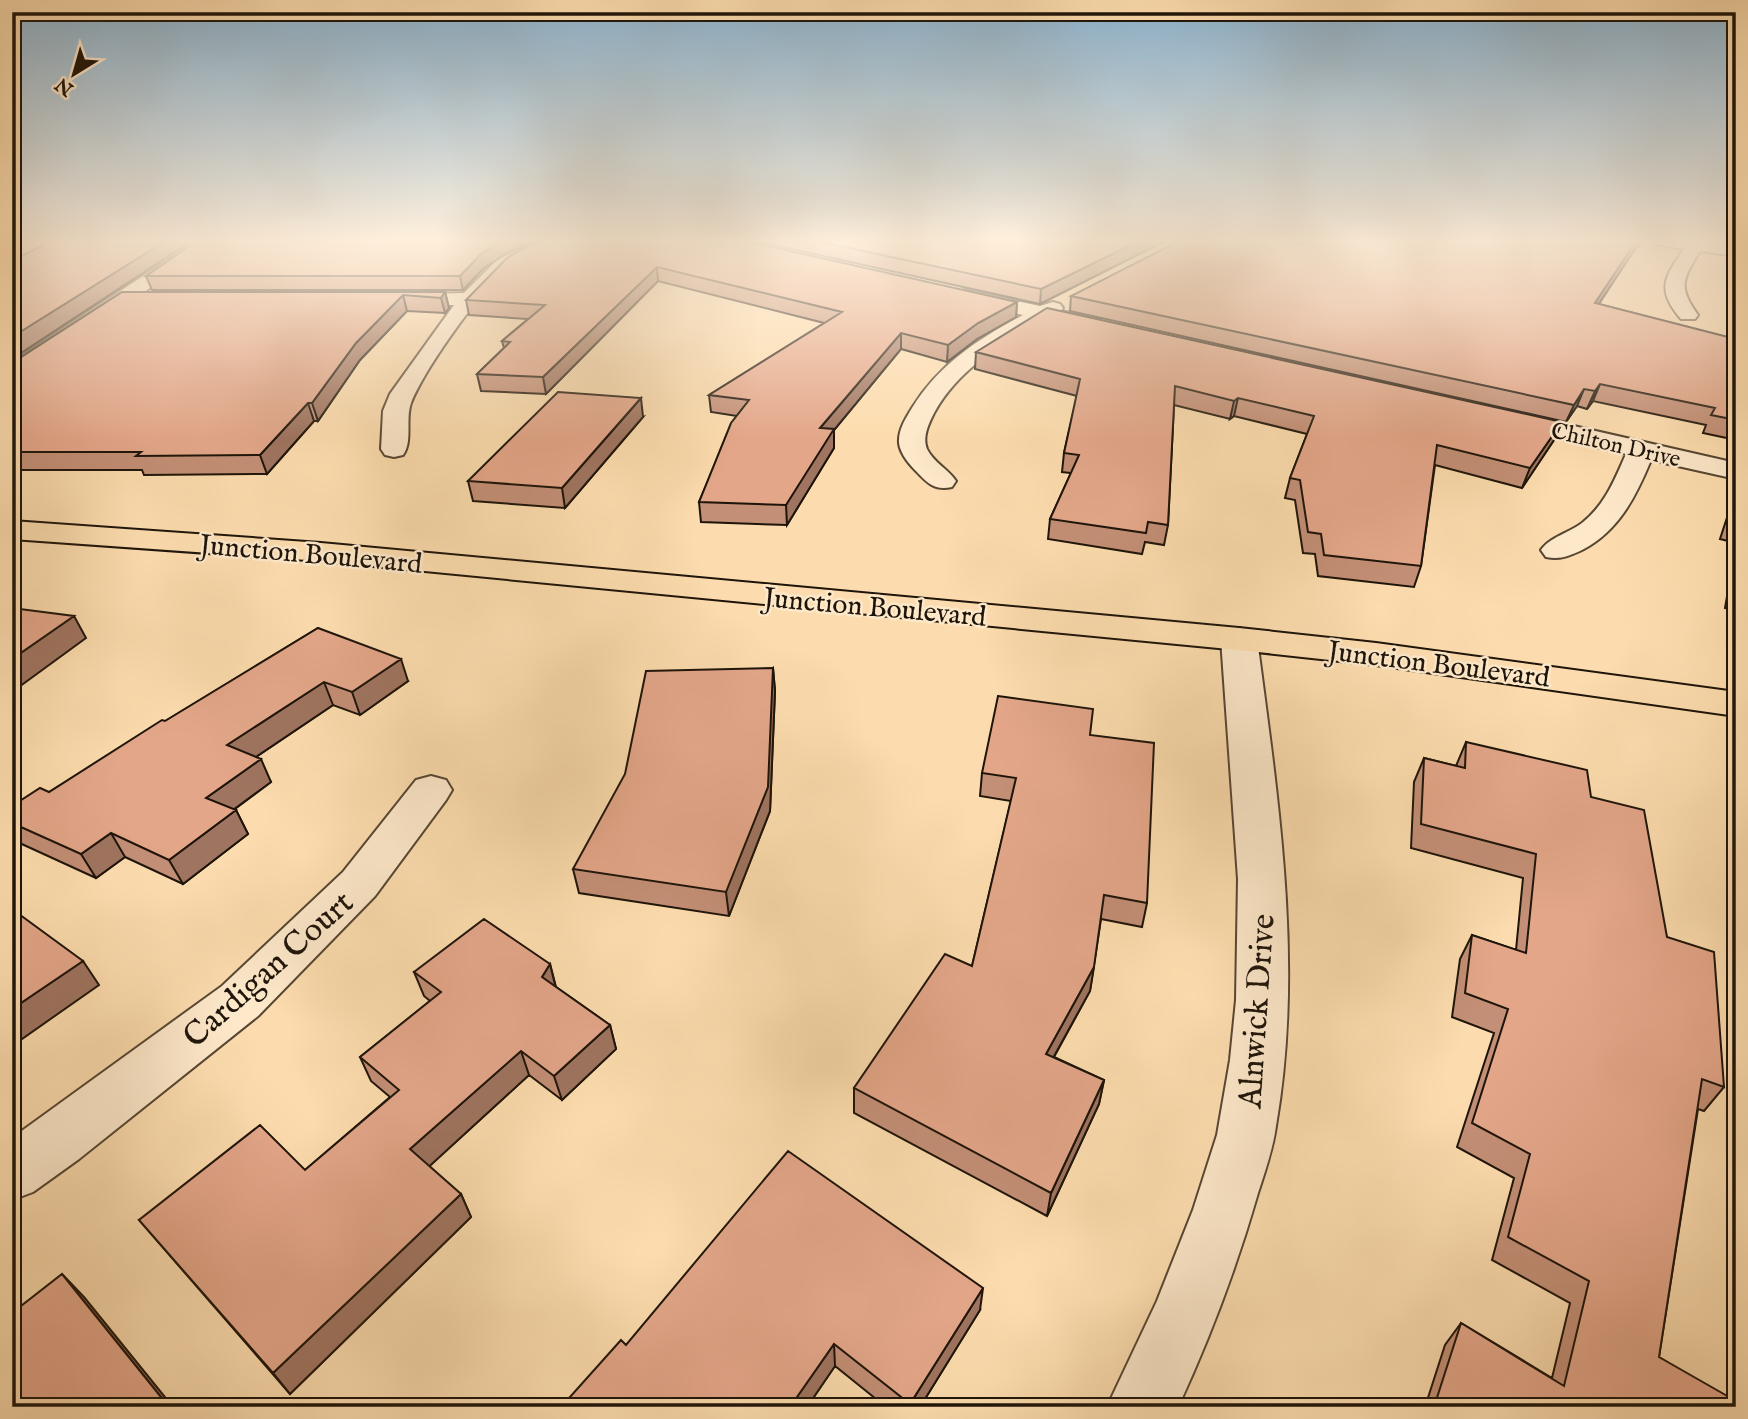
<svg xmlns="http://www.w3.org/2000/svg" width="1748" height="1419" viewBox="0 0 1748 1419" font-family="'IM FELL English',serif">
  <rect width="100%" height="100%" fill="#fcdcae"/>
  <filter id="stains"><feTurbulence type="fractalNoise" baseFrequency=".00286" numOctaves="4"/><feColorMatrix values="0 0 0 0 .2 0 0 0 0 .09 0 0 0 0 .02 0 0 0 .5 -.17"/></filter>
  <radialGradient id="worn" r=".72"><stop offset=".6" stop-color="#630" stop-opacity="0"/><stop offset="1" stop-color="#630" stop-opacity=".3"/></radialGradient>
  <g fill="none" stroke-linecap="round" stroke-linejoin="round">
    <!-- minor casing -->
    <g stroke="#564633" stroke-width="4">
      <path id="minor" d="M 198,240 L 219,240 L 20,378 L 12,380 L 12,362 Z
        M 544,240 L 570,240 L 567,244 C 547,250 526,257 508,269 C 480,290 424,370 411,403 C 405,419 413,441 403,455 L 394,457 L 385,455 L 381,449 L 383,411 L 390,394 L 454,305 L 394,305 L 387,303 L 384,299 L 387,295 L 464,293 L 498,259 Z
        M 1652,240 L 1696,240 L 1736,246 L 1736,256 L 1700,251 C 1682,280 1678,287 1698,315 L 1695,319 L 1681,319 C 1656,290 1664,278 1684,249 L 1655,244 Z
        M 965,290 L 1040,306 L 1053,302 L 1060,304 L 1063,308 L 1061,311 L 1099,319 L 1102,324 L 1099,329 L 1091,330 L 1046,320 C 1002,343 959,368 934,413 C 929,423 922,437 927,449 C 933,462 948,469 956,481 L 952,487 C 935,491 927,483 916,471 C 909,464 900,453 899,443 C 898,430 906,418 912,408 C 939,364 978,339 1023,315 L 958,300 L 955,296 L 958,292 Z
        M 1508,411 L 1736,463 L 1736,479 L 1651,460 C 1636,496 1619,531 1582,550 C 1569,556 1560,560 1546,557 L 1541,550 C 1550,537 1569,533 1582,523 C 1605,505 1615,479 1626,454 L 1499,424 L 1495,419 L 1499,414 Z
        M 1239,628 L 1251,632 L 1257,639 C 1278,799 1304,965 1276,1126 C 1273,1149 1265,1171 1258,1193 C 1237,1266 1210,1338 1178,1407 L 1107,1407 L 1157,1301 L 1193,1210 L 1217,1135 L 1230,1060 L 1236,1000 L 1238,879 L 1221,639 L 1227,632 Z
        M 431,776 L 446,780 L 452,790 L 446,800 L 375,896 L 258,1016 L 79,1159 L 33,1192 L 12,1200 L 12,1138 L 222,986 L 343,872 L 416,780 Z"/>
    </g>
    <!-- major casing -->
    <g stroke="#1e140a" stroke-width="4">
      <path id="major" d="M 12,521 L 321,543 L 1239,628 L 1376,643 L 1736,692 L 1736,716 L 1376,665 L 1239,650 L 321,561 L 12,539 Z"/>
    </g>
    <!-- minor -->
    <use href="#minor" fill="#fde8ca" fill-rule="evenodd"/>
    <!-- major -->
    <use href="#major" fill="#fcdcae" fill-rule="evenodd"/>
  </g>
  <!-- wall -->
  <path fill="#c38f76" stroke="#1e140a" stroke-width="2" d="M 538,240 L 510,251 L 484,268 L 463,290 L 152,290 L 146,276 Z
    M 546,240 L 1017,302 L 1016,317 L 977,339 L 947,362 L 901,349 L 834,430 L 834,448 L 787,525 L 701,522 L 699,502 L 737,416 L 711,412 L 709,395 L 824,323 L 658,281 L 546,394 L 481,391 L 477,374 L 504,348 L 502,341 L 528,319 L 469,315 L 466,300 Z
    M 751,240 L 1167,240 L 1040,304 Z
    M 1288,240 L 1643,240 L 1633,252 L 1599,304 L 1730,338 L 1736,320 L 1736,440 L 1703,433 L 1706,425 L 1593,401 L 1587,409 L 1577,406 L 1566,422 L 1070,311 L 1071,296 L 1305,243 Z
    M 122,292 L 445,292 L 449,308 L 445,313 L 407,311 L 360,360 L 318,421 L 314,421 L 267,474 L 144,475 L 142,470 L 12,470 L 12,363 Z
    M 976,352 L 1562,422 L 1554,440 L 1522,488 L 1435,465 L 1421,566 L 1414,587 L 1318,576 L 1315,554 L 1303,553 L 1295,500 L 1285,498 L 1290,478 L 1307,434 L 1234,416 L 1230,419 L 1174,405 L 1168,525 L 1164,545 L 1145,542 L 1142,554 L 1048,539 L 1050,519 L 1071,473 L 1062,472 L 1064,453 L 1077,396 L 975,369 Z
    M 643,417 L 565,508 L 473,501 L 468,481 Z
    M 1736,490 L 1736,543 L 1720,539 Z
    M 1736,544 L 1736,611 L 1725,608 Z
    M 318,628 L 408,681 L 360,715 L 333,705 L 256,757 L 271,782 L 235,809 L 236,810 L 248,834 L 183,884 L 125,857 L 96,878 L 13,840 L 12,806 L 49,792 Z
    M 773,668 L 775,691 L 770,811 L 729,916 L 579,893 L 573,869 Z
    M 1090,735 L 1147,903 L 1142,927 L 1101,919 L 1090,991 L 1054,1057 L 1104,1080 L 1099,1104 L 1047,1216 L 854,1113 L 854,1088 L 972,966 L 1011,801 L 980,796 L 982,773 Z
    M 1466,742 L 1591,797 L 1667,937 L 1724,1087 L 1704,1111 L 1698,1109 L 1659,1357 L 1736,1407 L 1425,1407 L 1445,1345 L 1461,1323 L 1552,1378 L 1570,1303 L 1492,1260 L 1514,1178 L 1457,1147 L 1494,1033 L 1452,1017 L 1460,959 L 1472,935 L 1516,950 L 1523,878 L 1411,848 L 1414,782 L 1424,758 L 1456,766 Z
    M 550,964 L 556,987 L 610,1025 L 616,1049 L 562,1100 L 529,1075 L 429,1166 L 461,1194 L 471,1217 L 290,1394 L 139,1220 L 305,1170 L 390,1097 L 371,1081 L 360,1057 L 430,1001 L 424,996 L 414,972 Z
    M 980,1310 L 920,1407 L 886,1407 L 835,1366 L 807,1407 L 561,1407 L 626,1345 Z"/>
  <!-- shaded-wall -->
  <path fill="#9f7460" stroke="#1e140a" stroke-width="2" d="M 167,240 L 193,240 L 12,359 L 12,337 Z
    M 503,240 L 541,240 L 538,240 L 510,251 L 484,268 L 463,290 L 460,276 L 481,254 Z
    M 1141,240 L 1167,240 L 1040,304 L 1041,289 Z
    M 1637,240 L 1643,240 L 1633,252 L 1589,318 L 1595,303 Z
    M 657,267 L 658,281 L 546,394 L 543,377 Z
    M 445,292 L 449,308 L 445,313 L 441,298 Z
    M 403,295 L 407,311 L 360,360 L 318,421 L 312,403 L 356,343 Z
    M 1017,302 L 1016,317 L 977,339 L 947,362 L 948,345 L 978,323 Z
    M 901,333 L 901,349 L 834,430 L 834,448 L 787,525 L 786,505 L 820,428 Z
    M 1600,384 L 1593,401 L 1587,409 L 1595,391 Z
    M 1584,389 L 1577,406 L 1566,422 L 1574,405 Z
    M 641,398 L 643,417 L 565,508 L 562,488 Z
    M 1238,398 L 1234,416 L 1230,419 L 1234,401 Z
    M 308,403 L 314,421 L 267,474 L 260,455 Z
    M 1562,422 L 1554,440 L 1522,488 L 1530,468 Z
    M 74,616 L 86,638 L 12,692 L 12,659 Z
    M 401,659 L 408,681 L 360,715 L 352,692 Z
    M 773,668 L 775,691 L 770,811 L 729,916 L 726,892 Z
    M 324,682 L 333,705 L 238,769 L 227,745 Z
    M 261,759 L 271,782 L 218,821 L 206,798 Z
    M 236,810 L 248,834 L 183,884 L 169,860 Z
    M 111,833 L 125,857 L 96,878 L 81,854 Z
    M 83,961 L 99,985 L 12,1046 L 12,1009 Z
    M 550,964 L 556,989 L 542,977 Z
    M 1094,967 L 1090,991 L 1042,1078 L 1046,1054 Z
    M 610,1025 L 616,1049 L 562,1100 L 554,1076 Z
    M 521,1051 L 529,1075 L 422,1173 L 410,1149 Z
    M 1104,1080 L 1099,1104 L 1047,1216 L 1051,1193 Z
    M 461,1194 L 471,1217 L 290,1394 L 273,1373 Z
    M 62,1274 L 84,1297 L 173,1407 L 169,1407 Z
    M 983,1288 L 980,1310 L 920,1407 L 910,1407 L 910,1404 Z
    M 834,1344 L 835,1366 L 807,1407 L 790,1407 Z"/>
  <!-- building -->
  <path fill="#e3a689" stroke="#1e140a" stroke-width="2" d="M 53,240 L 167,240 L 12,337 L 12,261 Z
    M 198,240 L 503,240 L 481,254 L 460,276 L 146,276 Z
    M 546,240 L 741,240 L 1017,302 L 978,323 L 948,345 L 901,333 L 820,428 L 834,429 L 786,505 L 699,502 L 731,423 L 749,400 L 709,395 L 842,312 L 657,267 L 543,377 L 477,374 L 510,342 L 502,341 L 545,305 L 466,300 L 507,258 L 527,246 Z
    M 812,240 L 1141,240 L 1041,289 Z
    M 1181,240 L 1281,240 L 1304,244 L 1311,240 L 1637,240 L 1595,303 L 1732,338 L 1736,327 L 1736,420 L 1711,415 L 1715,408 L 1600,384 L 1595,391 L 1584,389 L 1574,405 L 1071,296 Z
    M 122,292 L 445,292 L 441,298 L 403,295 L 356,343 L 312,403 L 308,403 L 260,455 L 136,456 L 141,452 L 12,452 L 12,363 Z
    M 1047,308 L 1562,422 L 1530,468 L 1437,445 L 1421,566 L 1324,555 L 1321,534 L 1308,532 L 1300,480 L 1290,478 L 1314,416 L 1238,398 L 1234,401 L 1175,386 L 1168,525 L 1148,522 L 1146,533 L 1050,519 L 1079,455 L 1064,453 L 1080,379 L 976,352 Z
    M 558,392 L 641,398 L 562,488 L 468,481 Z
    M 1736,503 L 1736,520 L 1731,519 Z
    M 12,608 L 74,616 L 12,659 Z
    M 318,628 L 401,659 L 352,692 L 324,682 L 227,745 L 261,759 L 206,798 L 236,810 L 169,860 L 111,833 L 81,854 L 12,823 L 12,806 L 40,788 L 49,792 L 162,720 L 165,721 Z
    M 773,668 L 768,787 L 726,892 L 573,869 L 625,774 L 646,671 Z
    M 998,696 L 1093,709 L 1090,735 L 1154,743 L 1147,903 L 1104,895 L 1094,967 L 1046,1054 L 1104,1080 L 1051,1193 L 854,1088 L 945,954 L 972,966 L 1016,778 L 982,773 Z
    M 1466,742 L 1587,770 L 1591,797 L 1644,810 L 1667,937 L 1714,952 L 1724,1087 L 1702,1079 L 1659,1357 L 1736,1401 L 1736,1407 L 1434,1407 L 1461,1323 L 1564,1386 L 1589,1281 L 1508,1237 L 1530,1154 L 1472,1123 L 1508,1009 L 1465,993 L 1472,935 L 1526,953 L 1536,854 L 1421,824 L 1424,758 L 1465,768 Z
    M 12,909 L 83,961 L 12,1009 Z
    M 484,919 L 550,964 L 542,977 L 610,1025 L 554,1076 L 521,1051 L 410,1149 L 461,1194 L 273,1373 L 139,1220 L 260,1125 L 305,1170 L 399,1090 L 360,1057 L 441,992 L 414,972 Z
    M 788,1151 L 983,1288 L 910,1404 L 834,1344 L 790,1407 L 561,1407 L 621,1340 L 626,1345 Z
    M 62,1274 L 169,1407 L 12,1407 L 12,1313 Z"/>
  <!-- sky -->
  <linearGradient id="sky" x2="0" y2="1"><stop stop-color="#8cb6d4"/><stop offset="0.55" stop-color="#feefdb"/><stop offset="1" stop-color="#feefdb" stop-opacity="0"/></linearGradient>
  <rect width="1748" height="438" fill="url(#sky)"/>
  <g text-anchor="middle" stroke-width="5" stroke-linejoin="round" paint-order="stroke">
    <!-- far-street labels -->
    <g font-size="23" fill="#1e140a" stroke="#fde8ca">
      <text transform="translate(1616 444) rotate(13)" y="8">Chilton Drive</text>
    </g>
    <!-- street labels -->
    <g font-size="28" fill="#1e140a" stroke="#fde8ca">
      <text transform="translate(311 553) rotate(5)" y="10">Junction Boulevard</text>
      <text transform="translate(875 606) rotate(5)" y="10">Junction Boulevard</text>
      <text transform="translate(1439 663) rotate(7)" y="10">Junction Boulevard</text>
    </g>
    <!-- near-street labels -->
    <g font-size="33" fill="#1e140a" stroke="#fde8ca">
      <text transform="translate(267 968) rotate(-42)" y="12">Cardigan Court</text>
      <text transform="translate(1255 1011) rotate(-86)" y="12">Alnwick Drive</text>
    </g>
  </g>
  <!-- margin -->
  <rect width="1748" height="1419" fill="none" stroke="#fcdcae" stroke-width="42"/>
  <rect x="14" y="14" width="1720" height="1391" fill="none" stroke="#1e140a" stroke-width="3.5"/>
  <rect x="21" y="21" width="1706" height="1377" fill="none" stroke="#1e140a" stroke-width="2"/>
  <!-- north arrow -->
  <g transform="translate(74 74) rotate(217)" stroke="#fde8ca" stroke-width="5" paint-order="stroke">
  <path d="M0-5L12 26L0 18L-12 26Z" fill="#1e140a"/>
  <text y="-10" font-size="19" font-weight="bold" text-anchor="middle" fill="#1e140a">N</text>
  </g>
  <rect width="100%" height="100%" filter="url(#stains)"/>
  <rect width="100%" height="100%" fill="url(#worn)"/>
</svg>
